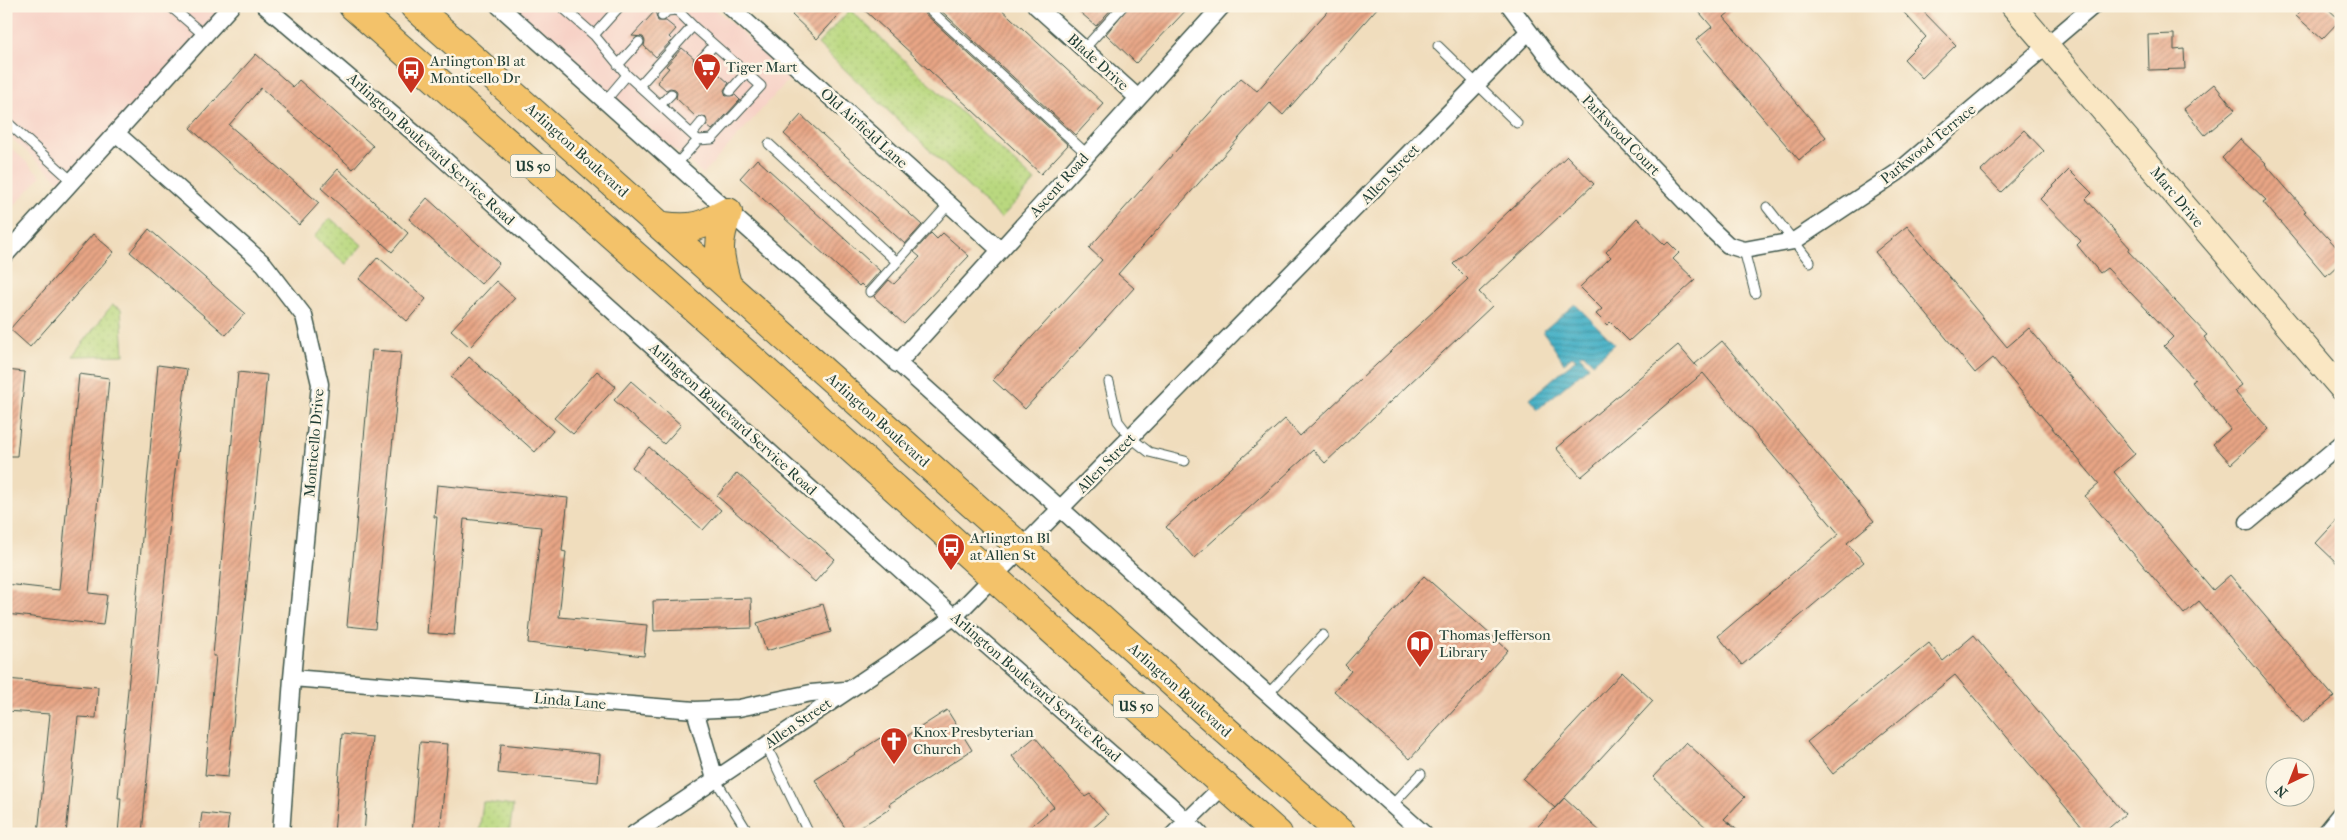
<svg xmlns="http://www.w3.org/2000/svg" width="2347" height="840" viewBox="0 0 2347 840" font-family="'IM FELL French Canon',serif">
  <defs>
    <pattern id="park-dots" width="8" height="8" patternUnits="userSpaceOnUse" patternTransform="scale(1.25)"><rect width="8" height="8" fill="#b9d87f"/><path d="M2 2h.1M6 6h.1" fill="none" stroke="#9fba6e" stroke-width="1.8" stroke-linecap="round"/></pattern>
    <pattern id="water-rules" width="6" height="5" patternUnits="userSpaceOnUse" patternTransform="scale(1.25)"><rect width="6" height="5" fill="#47b1c6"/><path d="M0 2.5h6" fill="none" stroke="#3b91a2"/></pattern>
    <pattern id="building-hatch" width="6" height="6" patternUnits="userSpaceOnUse" patternTransform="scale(1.25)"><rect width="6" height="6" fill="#e8a585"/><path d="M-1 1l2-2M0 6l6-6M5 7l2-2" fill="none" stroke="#bb886e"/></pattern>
  </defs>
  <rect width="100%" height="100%" fill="#fcf5e5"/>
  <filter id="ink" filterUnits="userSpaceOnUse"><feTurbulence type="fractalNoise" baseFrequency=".02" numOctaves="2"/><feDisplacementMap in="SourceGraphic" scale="10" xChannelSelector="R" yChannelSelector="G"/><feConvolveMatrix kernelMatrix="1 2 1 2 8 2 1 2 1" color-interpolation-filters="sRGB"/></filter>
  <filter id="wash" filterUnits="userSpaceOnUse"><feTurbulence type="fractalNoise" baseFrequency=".0096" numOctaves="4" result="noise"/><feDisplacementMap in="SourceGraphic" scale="20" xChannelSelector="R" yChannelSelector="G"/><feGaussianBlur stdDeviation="1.12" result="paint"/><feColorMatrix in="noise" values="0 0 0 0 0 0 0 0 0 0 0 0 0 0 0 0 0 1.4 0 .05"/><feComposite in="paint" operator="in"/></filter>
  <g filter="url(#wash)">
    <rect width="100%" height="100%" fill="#f0ddbd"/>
    <!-- built -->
    <path fill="#f7d1c6" d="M 6,6 L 233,6 L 67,188 L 6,133 Z
      M 507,6 L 712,6 L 792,76 L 703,174 Z
      M 6,143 L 41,176 L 6,215 Z"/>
    <!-- park -->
    <path fill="url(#park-dots)" stroke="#6c8a5a" d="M 850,10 L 1035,181 L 1001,218 L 818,44 Z
      M 330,218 L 362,245 L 346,264 L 314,237 Z
      M 112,305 L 121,309 L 124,355 L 73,356 Z
      M 483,802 L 513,806 L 509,834 L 479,834 Z"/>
    <!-- water -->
    <path fill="url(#water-rules)" stroke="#33777d" d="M 1575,304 L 1615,344 L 1593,363 L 1583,353 L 1580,356 L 1589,366 L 1538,409 L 1529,399 L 1576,359 L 1572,356 L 1564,363 L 1543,331 Z"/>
    <g id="blocks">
      <!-- building -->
      <path fill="url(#building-hatch)" d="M 800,6 L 847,6 L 817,39 L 792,15 Z
        M 860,6 L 920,6 L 922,11 L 1068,145 L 1041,174 Z
        M 936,6 L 998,6 L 1104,104 L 1076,135 Z
        M 1073,6 L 1114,6 L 1096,26 Z
        M 1129,6 L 1190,6 L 1136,63 L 1106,34 Z
        M 1332,6 L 1379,6 L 1283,115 L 1270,103 L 1118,274 L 1134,288 L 1025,409 L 993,380 L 1102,260 L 1089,248 L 1241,78 L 1257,91 Z
        M 1694,6 L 1737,6 L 1724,17 L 1826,137 L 1799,160 L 1696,40 L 1712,27 Z
        M 1898,6 L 1918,6 L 1956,45 L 1922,78 L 1904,59 L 1926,37 Z
        M 2305,6 L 2325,6 L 2340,20 L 2322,39 L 2296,16 Z
        M 655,11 L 658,21 L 666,21 L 676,29 L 669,37 L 672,40 L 656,57 L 644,46 L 645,41 L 643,37 L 632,36 Z
        M 2174,34 L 2174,50 L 2184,49 L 2185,69 L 2149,70 L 2148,35 Z
        M 682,48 L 694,58 L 693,64 L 695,67 L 703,67 L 710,72 L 713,69 L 729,83 L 724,90 L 726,96 L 735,95 L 740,100 L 712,130 L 707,126 L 706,118 L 703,116 L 697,118 L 676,98 L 677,93 L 675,89 L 670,88 L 666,90 L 657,82 L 669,68 L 666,66 Z
        M 256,54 L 293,87 L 299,80 L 373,146 L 353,169 L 261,88 L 229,125 L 319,203 L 299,225 L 190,128 Z
        M 2214,84 L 2235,110 L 2205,135 L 2184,109 Z
        M 801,115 L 922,225 L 905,244 L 784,134 Z
        M 2024,130 L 2044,151 L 2001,192 L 1981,171 Z
        M 2240,139 L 2266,163 L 2265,164 L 2306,211 L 2304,212 L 2341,252 L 2341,262 L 2326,276 L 2263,202 L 2266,200 L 2222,158 Z
        M 1567,156 L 1594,184 L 1479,292 L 1492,306 L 1325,463 L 1313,450 L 1194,558 L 1166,527 L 1285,419 L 1300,436 L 1468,279 L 1453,264 Z
        M 757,159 L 880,271 L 865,288 L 861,284 L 859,286 L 740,178 Z
        M 338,169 L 408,233 L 392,252 L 321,188 Z
        M 2069,170 L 2092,193 L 2086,199 L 2130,248 L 2128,251 L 2207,335 L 2204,337 L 2242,385 L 2234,391 L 2269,429 L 2231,464 L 2213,444 L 2230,429 L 2192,382 L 2195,380 L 2164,346 L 2173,337 L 2107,268 L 2100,273 L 2077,245 L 2081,241 L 2040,199 Z
        M 427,198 L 499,263 L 481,284 L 409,219 Z
        M 1637,218 L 1665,245 L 1668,242 L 1679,253 L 1673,259 L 1695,280 L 1629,341 L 1610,322 L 1607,325 L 1596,314 L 1602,309 L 1580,287 L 1611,257 L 1606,252 Z
        M 1907,226 L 2007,347 L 2029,328 L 2135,454 L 2114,472 L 2213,590 L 2230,575 L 2334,697 L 2303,723 L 2199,601 L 2184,614 L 2085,496 L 2099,484 L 1993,358 L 1975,373 L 1875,252 Z
        M 149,229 L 245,313 L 226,335 L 130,252 Z
        M 931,233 L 937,239 L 943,233 L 969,256 L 904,324 L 874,297 L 889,280 L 894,284 L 920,257 L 914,252 Z
        M 93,234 L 114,252 L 30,347 L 10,329 Z
        M 378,257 L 426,299 L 407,321 L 359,279 Z
        M 496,281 L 515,298 L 470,347 L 451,330 Z
        M 1722,341 L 1874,521 L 1847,543 L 1864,562 L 1742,665 L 1718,636 L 1839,534 L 1703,373 L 1581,477 L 1556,448 L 1678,345 L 1698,368 L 1695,364 Z
        M 372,350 L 401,352 L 375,629 L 347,626 Z
        M 469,357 L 553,431 L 535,452 L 451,377 Z
        M 158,365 L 187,369 L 172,498 L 142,834 L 118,834 L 121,798 L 118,798 Z
        M 6,370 L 25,372 L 17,456 L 6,456 Z
        M 597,371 L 616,387 L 573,434 L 554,418 Z
        M 238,372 L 267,375 L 228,777 L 205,775 L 216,656 L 213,656 Z
        M 79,374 L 109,378 L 89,593 L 107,595 L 103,625 L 6,614 L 6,584 L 59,590 Z
        M 631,381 L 681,425 L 664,444 L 614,400 Z
        M 649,447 L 721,510 L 703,530 L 632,467 Z
        M 737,473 L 835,559 L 815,582 L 717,496 Z
        M 437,485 L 568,498 L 562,551 L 566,552 L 559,617 L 647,625 L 644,656 L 528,643 L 541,527 L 464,519 L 454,635 L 427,633 L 437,517 L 434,517 Z
        M 2341,516 L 2341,567 L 2316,543 Z
        M 1424,576 L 1508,650 L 1410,759 L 1334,691 L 1351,671 L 1345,665 Z
        M 751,598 L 752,628 L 654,631 L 653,601 Z
        M 823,604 L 831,632 L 766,651 L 757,623 Z
        M 1974,635 L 2125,814 L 2102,834 L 2088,834 L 1955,675 L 1833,774 L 1807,742 L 1929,643 L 1943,661 Z
        M 1622,672 L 1653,701 L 1555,808 L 1523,779 Z
        M 6,679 L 98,687 L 96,718 L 78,717 L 66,834 L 38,834 L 50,714 L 6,711 Z
        M 947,710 L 972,750 L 889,804 L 891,808 L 849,834 L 815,780 L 880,738 L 887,749 Z
        M 342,734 L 372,737 L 364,834 L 334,834 Z
        M 1035,737 L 1085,797 L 1090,794 L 1108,815 L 1086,834 L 1022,834 L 1054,807 L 1012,756 Z
        M 420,742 L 448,744 L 440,834 L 412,834 Z
        M 1686,742 L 1745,797 L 1724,819 L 1742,834 L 1713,834 L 1653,777 Z
        M 501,744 L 600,754 L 598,782 L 498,773 Z
        M 1564,798 L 1603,834 L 1531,834 Z
        M 202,813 L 229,816 L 227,834 L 199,834 Z"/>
    </g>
  </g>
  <g filter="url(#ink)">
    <use href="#blocks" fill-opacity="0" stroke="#3e5549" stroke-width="1"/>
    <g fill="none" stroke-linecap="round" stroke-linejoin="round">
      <!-- lane casing -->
      <g stroke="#3e5549" stroke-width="11">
        <path id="lane" d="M 170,6 L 205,36
          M 561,6 L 594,35 L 627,75 L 698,140
          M 926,6 L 1087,154
          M 662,16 L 667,11 L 677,10 L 693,26
          M 594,35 L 620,6
          M 1438,46 L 1517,123
          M 1083,50 L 1123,6
          M 699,62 L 714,45
          M 618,65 L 639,42
          M 639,86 L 693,26 L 761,86 L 712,139 L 698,140 L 676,165
          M 730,91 L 746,73
          M 605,101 L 627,75
          M 660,105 L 671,94
          M 6,121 L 72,181
          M 692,134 L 702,122
          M 769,144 L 897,262
          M 1767,207 L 1810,262
          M 1744,250 L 1755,293
          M 870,292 L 949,204
          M 1109,382 L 1118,421 L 1131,438 L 1149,452 L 1185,461
          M 1268,694 L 1323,635
          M 766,745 L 809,834
          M 715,779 L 749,834
          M 1392,805 L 1421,774"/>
      </g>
      <!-- street casing -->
      <g stroke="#3e5549" stroke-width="19">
        <path id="street" d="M 265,6 L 427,144 L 922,589 L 1169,804 L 1200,834
          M 499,6 L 1424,834
          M 729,6 L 1000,250
          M 1036,6 L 1138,98
          M 1510,6 L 1554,65 L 1710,228 L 1728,245 L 1744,250 L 1794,241 L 1898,172 L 2093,6
          M 116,133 L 264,264 L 304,316 L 320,384 L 292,678 L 281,834
          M 6,254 L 231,6
          M 897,364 L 1222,6
          M 2248,522 L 2341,444
          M 292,678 L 695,710 L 739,708 L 811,693 L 845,690
          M 695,710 L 715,779
          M 634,834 L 892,661 L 955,616 L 1528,32
          M 1174,834 L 1224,785
          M 2324,834 L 2341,813"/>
      </g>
      <!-- secondary casing -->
      <g stroke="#3e5549" stroke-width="26">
        <path id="secondary" d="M 2013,6 L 2341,388"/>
      </g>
      <!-- highway casing -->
      <g stroke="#3e5549" stroke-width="30">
        <path id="highway" d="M 353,6 L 752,359 L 1278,834
          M 414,6 L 1342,834
          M 663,226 C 694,230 701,226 728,212
          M 727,284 C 718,253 717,243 728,212"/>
      </g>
      <!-- lane -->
      <use href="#lane" stroke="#fff" stroke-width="9"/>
      <!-- street -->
      <use href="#street" stroke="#fff" stroke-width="16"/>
      <!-- secondary -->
      <use href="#secondary" stroke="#fae7c3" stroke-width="24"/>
      <!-- highway -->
      <use href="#highway" stroke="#f3c26a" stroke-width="28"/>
    </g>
  </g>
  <!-- icons -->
  <defs>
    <g id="supermarket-pin" transform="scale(1.4375)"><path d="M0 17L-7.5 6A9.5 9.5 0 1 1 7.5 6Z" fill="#c8321e" stroke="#fcf5e5"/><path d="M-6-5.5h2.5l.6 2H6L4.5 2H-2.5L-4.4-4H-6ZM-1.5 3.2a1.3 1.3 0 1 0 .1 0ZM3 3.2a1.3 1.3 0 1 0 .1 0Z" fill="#fff"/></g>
    <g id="bus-pin" transform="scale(1.4375)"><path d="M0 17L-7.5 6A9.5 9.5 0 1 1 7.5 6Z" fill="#c8321e" stroke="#fcf5e5"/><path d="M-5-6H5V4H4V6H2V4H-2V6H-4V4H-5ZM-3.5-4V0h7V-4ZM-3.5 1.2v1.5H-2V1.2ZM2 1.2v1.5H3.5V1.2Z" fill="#fff"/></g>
    <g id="library-pin" transform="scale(1.4375)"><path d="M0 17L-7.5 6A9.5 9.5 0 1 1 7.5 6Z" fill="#c8321e" stroke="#fcf5e5"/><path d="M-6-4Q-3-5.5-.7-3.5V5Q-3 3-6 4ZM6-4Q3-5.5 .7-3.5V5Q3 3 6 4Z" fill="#fff"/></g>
    <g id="church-pin" transform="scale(1.4375)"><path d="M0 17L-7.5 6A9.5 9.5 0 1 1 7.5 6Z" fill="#c8321e" stroke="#fcf5e5"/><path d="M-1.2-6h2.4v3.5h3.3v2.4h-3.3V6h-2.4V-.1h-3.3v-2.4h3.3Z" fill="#fff"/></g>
  </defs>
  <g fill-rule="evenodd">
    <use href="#supermarket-pin" x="707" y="67"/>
    <use href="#bus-pin" x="411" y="70"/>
    <use href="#bus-pin" x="951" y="547"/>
    <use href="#library-pin" x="1420" y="644"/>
    <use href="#church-pin" x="894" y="741"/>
  </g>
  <g text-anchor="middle" stroke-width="5" stroke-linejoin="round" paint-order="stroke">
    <!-- shield labels -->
    <g fill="#fcf5e5" stroke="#617469" stroke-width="1">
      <rect x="510.5" y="154.5" width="45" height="23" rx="4"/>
      <rect x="1113.5" y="694.5" width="45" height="23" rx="4"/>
    </g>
    <g font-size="14" font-weight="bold" fill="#1f3d34">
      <text x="533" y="171">US 50</text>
      <text x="1136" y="711">US 50</text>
    </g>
    <!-- poi labels -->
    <g font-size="15" fill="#1f3d34" stroke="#fcf5e5" text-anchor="start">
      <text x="430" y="66">Arlington Bl at<tspan x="430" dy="17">Monticello Dr</tspan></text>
      <text x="726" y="72">Tiger Mart</text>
      <text x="970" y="543">Arlington Bl<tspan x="970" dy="17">at Allen St</tspan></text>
      <text x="1439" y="640">Thomas Jefferson<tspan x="1439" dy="17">Library</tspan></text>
      <text x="913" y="737">Knox Presbyterian<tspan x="913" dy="17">Church</tspan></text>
    </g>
    <!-- street labels -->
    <g font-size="15" fill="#1f3d34" stroke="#fcf5e5">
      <text transform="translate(1098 62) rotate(42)" y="5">Blade Drive</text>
      <text transform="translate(864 128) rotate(42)" y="5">Old Airfield Lane</text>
      <text transform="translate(1621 135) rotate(46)" y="5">Parkwood Court</text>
      <text transform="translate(1928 144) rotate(-39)" y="5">Parkwood Terrace</text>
      <text transform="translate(431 149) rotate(42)" y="5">Arlington Boulevard Service Road</text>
      <text transform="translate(577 150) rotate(42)" y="5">Arlington Boulevard</text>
      <text transform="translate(1390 174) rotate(-46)" y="5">Allen Street</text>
      <text transform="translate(1059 185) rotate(-48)" y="5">Ascent Road</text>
      <text transform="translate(2177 197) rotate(50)" y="5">Marc Drive</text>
      <text transform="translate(733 419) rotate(42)" y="5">Arlington Boulevard Service Road</text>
      <text transform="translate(878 420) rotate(42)" y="5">Arlington Boulevard</text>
      <text transform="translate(314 443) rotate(-85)" y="5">Monticello Drive</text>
      <text transform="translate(1106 463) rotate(-46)" y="5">Allen Street</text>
      <text transform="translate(1036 687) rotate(41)" y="5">Arlington Boulevard Service Road</text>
      <text transform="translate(1180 690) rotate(42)" y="5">Arlington Boulevard</text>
      <text transform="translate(570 701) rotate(5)" y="5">Linda Lane</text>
      <text transform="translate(798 723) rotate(-34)" y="5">Allen Street</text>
    </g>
  </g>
  <!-- margin -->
  <rect width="2347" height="840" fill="none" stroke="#fcf5e5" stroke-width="25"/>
  <!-- north arrow -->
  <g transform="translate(2290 782) rotate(223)"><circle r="24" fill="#fcf5e5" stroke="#a4ab9e"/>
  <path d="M0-4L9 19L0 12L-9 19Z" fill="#c8321e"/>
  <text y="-8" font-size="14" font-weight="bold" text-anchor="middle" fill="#1f3d34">N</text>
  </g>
</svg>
